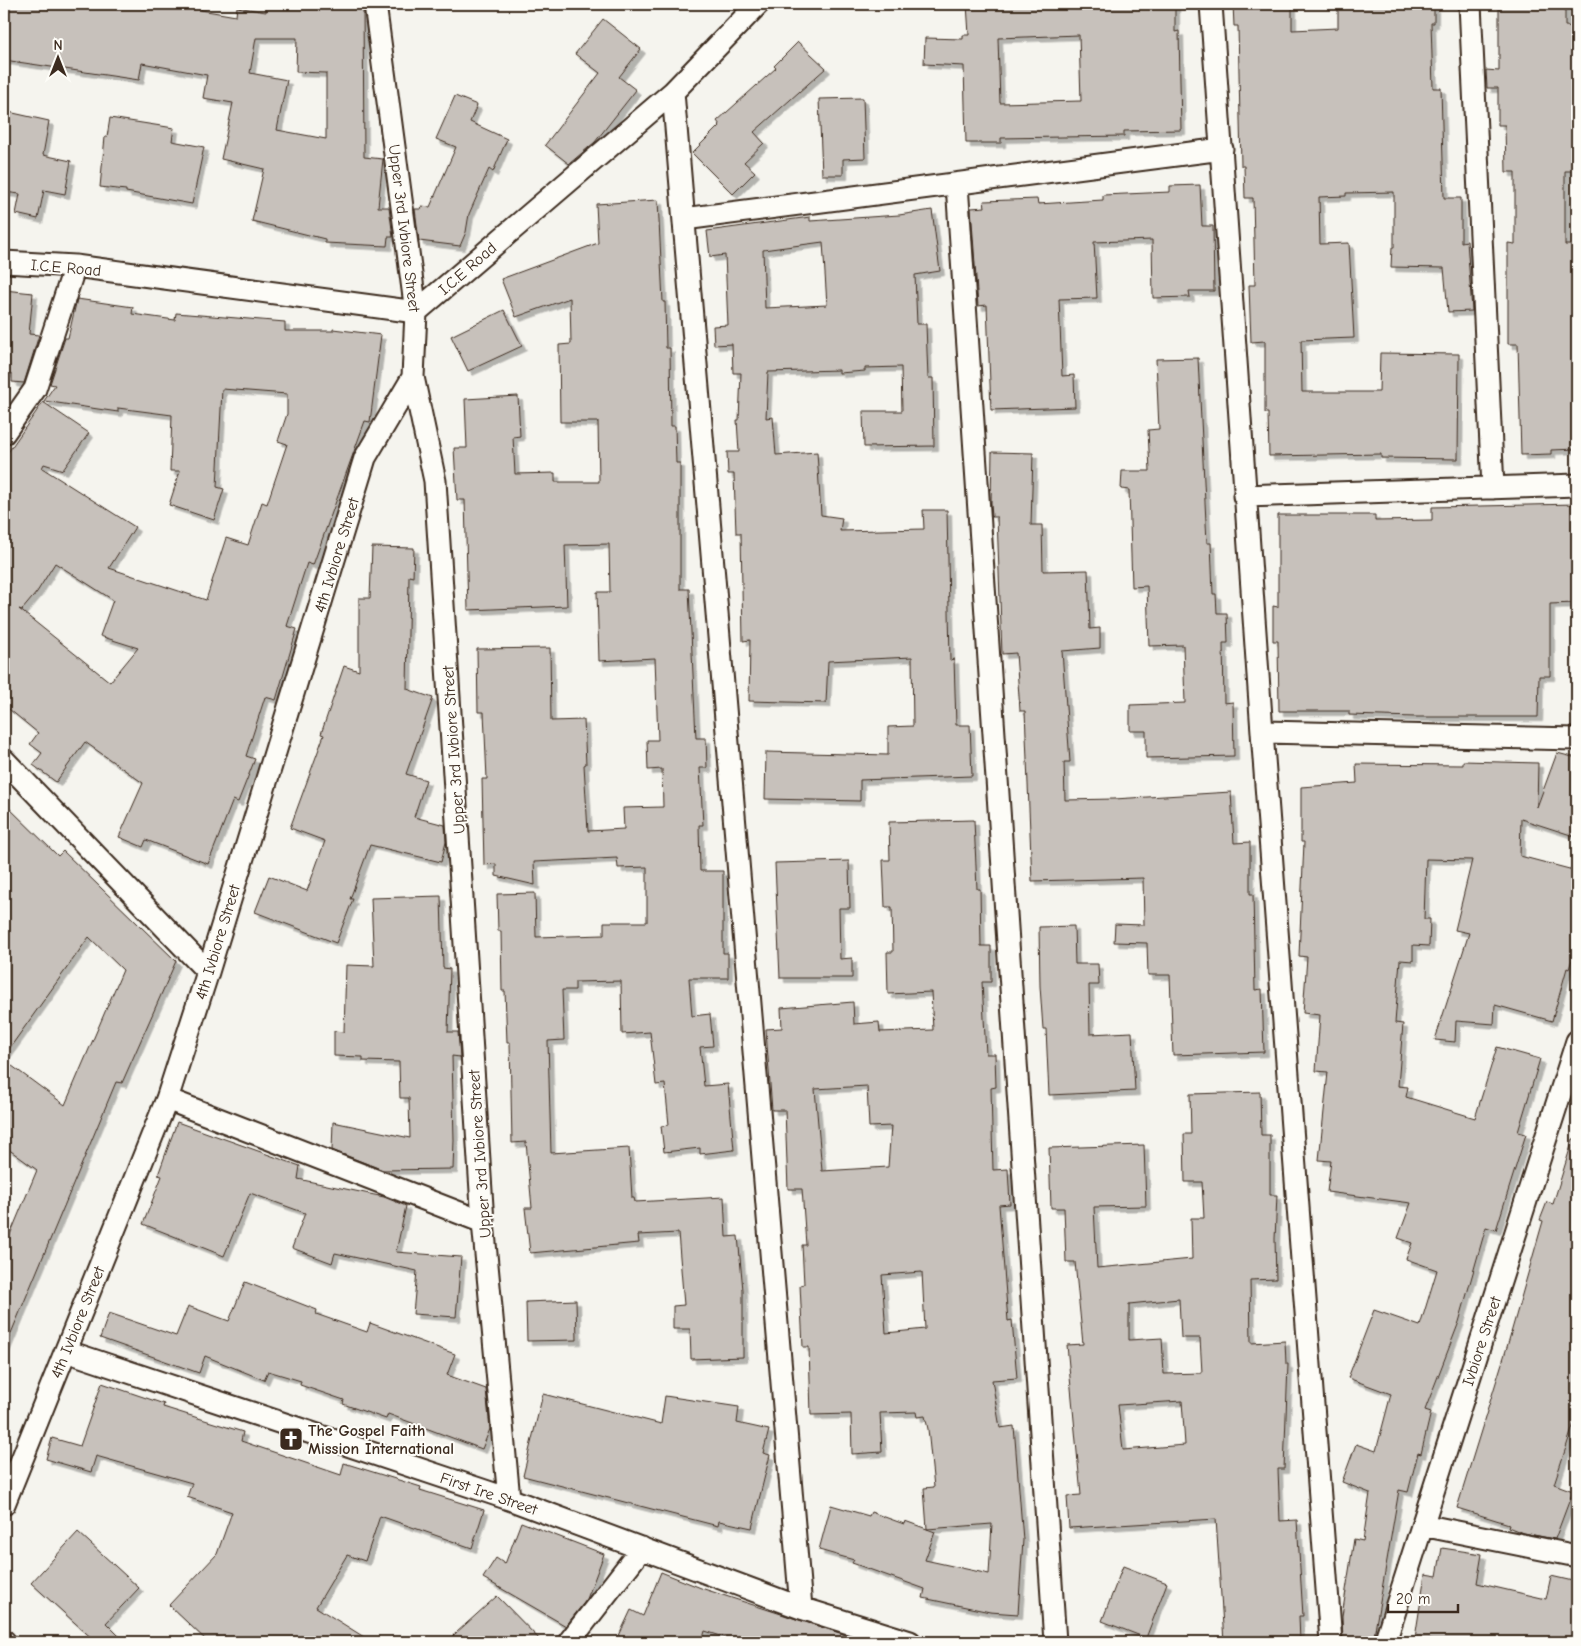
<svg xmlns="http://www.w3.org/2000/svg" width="1581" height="1646" viewBox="0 0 1581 1646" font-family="'Comic Neue',sans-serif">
  <defs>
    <filter id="shadow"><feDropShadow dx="4.5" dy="4.5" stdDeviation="0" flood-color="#0004"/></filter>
  </defs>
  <rect width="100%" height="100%" fill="#f5f4ee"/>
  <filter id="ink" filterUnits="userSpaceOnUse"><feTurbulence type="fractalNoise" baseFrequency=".02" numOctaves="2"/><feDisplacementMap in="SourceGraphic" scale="10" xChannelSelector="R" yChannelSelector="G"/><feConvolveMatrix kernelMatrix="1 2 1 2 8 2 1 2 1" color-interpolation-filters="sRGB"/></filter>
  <g filter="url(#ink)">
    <!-- building -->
    <path fill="#c7c1bb" stroke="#3b2a1e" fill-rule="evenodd" filter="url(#shadow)" d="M 4,4 L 202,4 L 201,10 L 236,16 L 237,7 L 266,12 L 266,4 L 363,5 L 364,157 L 383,159 L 378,207 L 389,207 L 393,237 L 388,237 L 387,246 L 325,243 L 325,239 L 252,221 L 264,169 L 221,159 L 233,103 L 203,98 L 207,75 L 142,63 L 139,80 L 4,60 ZM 256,38 L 297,38 L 296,72 L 326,73 L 326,139 L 277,130 L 287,80 L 250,73 Z
      M 967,4 L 1175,5 L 1175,32 L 1179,31 L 1181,130 L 1124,131 L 1124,136 L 1001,138 L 1001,143 L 966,143 L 964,66 L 924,64 L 925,38 L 963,39 L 963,35 L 969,35 ZM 1079,35 L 1081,101 L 1000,103 L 998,38 Z
      M 1233,4 L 1292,4 L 1292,30 L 1338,28 L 1338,4 L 1434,4 L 1434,23 L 1431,23 L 1433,88 L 1441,88 L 1444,198 L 1461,198 L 1461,242 L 1467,241 L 1472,311 L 1448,312 L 1444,268 L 1391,267 L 1392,247 L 1394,247 L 1394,192 L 1346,193 L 1346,196 L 1319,197 L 1320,244 L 1349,243 L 1354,338 L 1301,340 L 1302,392 L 1379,392 L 1380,353 L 1459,354 L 1458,459 L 1381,458 L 1381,454 L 1269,456 L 1268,413 L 1265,413 L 1265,341 L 1251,342 L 1249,285 L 1255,285 L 1253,198 L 1245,198 L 1244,166 L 1241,166 L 1238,26 L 1234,26 Z
      M 1499,4 L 1565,4 L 1565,26 L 1577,27 L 1577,126 L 1573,126 L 1574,171 L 1565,171 L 1565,245 L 1577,245 L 1577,449 L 1551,450 L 1551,454 L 1521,455 L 1518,344 L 1508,344 L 1508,243 L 1515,244 L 1515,172 L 1506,172 L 1505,125 L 1498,125 L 1498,88 L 1487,88 L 1486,70 L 1499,71 Z
      M 603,19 L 641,49 L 619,77 L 636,90 L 595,142 L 569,164 L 545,145 L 600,73 L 575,54 Z
      M 798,42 L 826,68 L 754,132 L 764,143 L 744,162 L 755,172 L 733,194 L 692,153 L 720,125 L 717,121 L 776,68 L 774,66 Z
      M 455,96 L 477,105 L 470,122 L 507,139 L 493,172 L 489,169 L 469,214 L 466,232 L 460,246 L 419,241 L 415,209 L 421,209 L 422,206 L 430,207 L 456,147 L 436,139 Z
      M 863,98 L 865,158 L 843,159 L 843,175 L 822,175 L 819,99 Z
      M 4,111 L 49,121 L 43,155 L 71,161 L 65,194 L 44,190 L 38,219 L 16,214 L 20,194 L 4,192 Z
      M 110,118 L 174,128 L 172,141 L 204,147 L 192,204 L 126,192 L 126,190 L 100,187 L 105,137 L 107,137 Z
      M 1200,185 L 1202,226 L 1213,226 L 1214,291 L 1189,291 L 1190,297 L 1153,298 L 1152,240 L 1094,242 L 1097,298 L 1059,299 L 1062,376 L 1074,375 L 1075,407 L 991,410 L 987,305 L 978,306 L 971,208 L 985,207 L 984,201 L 1037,199 L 1038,204 L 1103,200 L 1103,195 L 1170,192 L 1170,186 Z
      M 658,200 L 663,302 L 665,302 L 666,348 L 670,348 L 671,426 L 675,426 L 676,463 L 680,463 L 680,589 L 689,589 L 696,738 L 706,738 L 707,768 L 700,768 L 703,825 L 699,825 L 700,871 L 723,871 L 723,953 L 728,953 L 728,978 L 689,978 L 692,1016 L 710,1014 L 713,1046 L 700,1047 L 704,1086 L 728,1084 L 734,1150 L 700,1154 L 700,1148 L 664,1152 L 661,1126 L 669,1125 L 665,1084 L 656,1085 L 650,1032 L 622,1034 L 621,981 L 575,982 L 575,990 L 562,990 L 564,1040 L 548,1041 L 551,1153 L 629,1148 L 632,1198 L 634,1198 L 635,1202 L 724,1197 L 726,1237 L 738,1236 L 743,1290 L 743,1357 L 691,1359 L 690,1329 L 673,1329 L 673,1306 L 684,1305 L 678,1233 L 638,1235 L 639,1243 L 530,1253 L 525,1208 L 532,1208 L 526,1142 L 512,1143 L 510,1042 L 507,1042 L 505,991 L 502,991 L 501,931 L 498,931 L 497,894 L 535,893 L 536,937 L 604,935 L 604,922 L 647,922 L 647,867 L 618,868 L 617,858 L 534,862 L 535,885 L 496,876 L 496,864 L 484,865 L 482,779 L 487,779 L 484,712 L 478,712 L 477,649 L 550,648 L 551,721 L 584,720 L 586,764 L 584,765 L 588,831 L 624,829 L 623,808 L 663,807 L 662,769 L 648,770 L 647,740 L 658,740 L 655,658 L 599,661 L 597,592 L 610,592 L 609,544 L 565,545 L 567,606 L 468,610 L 465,500 L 457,500 L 454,448 L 467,448 L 465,399 L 518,396 L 520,436 L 513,437 L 515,474 L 555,473 L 555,482 L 599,482 L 598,422 L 560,422 L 559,345 L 571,344 L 570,298 L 516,317 L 501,279 L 598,243 L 596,204 Z
      M 932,210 L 940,271 L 915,275 L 917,324 L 926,324 L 928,378 L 933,378 L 934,446 L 864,447 L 863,411 L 902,411 L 901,367 L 865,368 L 865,371 L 839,373 L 839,370 L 768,372 L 766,418 L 773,417 L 776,455 L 817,452 L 821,515 L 842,518 L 840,531 L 924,529 L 923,510 L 947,510 L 950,660 L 954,659 L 956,725 L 970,725 L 972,776 L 860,780 L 860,801 L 765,799 L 766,752 L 888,755 L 888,727 L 913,726 L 912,657 L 828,661 L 826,703 L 749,701 L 750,640 L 743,641 L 741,533 L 736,533 L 734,474 L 728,474 L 727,452 L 739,452 L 737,420 L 739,420 L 741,373 L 733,373 L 732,344 L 714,345 L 713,326 L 728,325 L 725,255 L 710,257 L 707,231 L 810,217 L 810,221 L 899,215 ZM 823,242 L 827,305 L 765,308 L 763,250 Z
      M 4,290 L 33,293 L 29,334 L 39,335 L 24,383 L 12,382 L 12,374 L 4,373 Z
      M 77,299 L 133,307 L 132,314 L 175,320 L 176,313 L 285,322 L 285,331 L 333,331 L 333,329 L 381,335 L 370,422 L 365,421 L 313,565 L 307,563 L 287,626 L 297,629 L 276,700 L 265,697 L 246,756 L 255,759 L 238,802 L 233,800 L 208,864 L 146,840 L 143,847 L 119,837 L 143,783 L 85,742 L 56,782 L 33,765 L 42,753 L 30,744 L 38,733 L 4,705 L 4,458 L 43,402 L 89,433 L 63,470 L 44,464 L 42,468 L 135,527 L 109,568 L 206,600 L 226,538 L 248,545 L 262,502 L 267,504 L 287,444 L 278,441 L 287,414 L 287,394 L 222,389 L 217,487 L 224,489 L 214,520 L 169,505 L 180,471 L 170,471 L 172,415 L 118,408 L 118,412 L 44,401 L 55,385 L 50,384 L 65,338 L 68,338 ZM 55,563 L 113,600 L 100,636 L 138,648 L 110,682 L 19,609 L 22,610 L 37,592 Z
      M 504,310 L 522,346 L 468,371 L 451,336 Z
      M 1198,358 L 1207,543 L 1211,543 L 1213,594 L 1216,594 L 1217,613 L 1227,613 L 1228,643 L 1223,643 L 1224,703 L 1233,702 L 1234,756 L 1146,758 L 1146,731 L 1130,731 L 1130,705 L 1185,703 L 1183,645 L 1149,646 L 1147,586 L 1132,587 L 1129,490 L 1121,489 L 1122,471 L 1150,471 L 1148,430 L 1159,429 L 1156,359 Z
      M 992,452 L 1033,453 L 1031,525 L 1042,525 L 1043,571 L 1088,570 L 1090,629 L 1100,628 L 1100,648 L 1062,651 L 1070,762 L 1064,762 L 1065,800 L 1114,799 L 1231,792 L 1234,843 L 1250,842 L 1250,894 L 1253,894 L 1255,990 L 1262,989 L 1264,1052 L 1173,1055 L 1170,975 L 1148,975 L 1147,943 L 1114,942 L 1115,924 L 1144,925 L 1143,878 L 1032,881 L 1025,711 L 1020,711 L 1016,653 L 1002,654 L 997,517 L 992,517 L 991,503 Z
      M 1577,504 L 1576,603 L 1550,604 L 1550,676 L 1539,676 L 1538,717 L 1415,717 L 1349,715 L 1349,711 L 1279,711 L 1278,641 L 1273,641 L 1273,606 L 1278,607 L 1278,515 L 1375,515 L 1375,521 L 1432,520 L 1432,507 Z
      M 372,547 L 414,548 L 413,577 L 409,576 L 407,689 L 433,698 L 406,774 L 426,780 L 414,817 L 445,825 L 446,842 L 441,862 L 370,845 L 350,899 L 353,899 L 336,943 L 255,912 L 269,876 L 307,891 L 325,841 L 290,828 L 324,735 L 321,734 L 344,666 L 359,671 L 359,598 L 370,598 Z
      M 1557,753 L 1577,758 L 1577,837 L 1521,819 L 1520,856 L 1577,871 L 1577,943 L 1569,969 L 1567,968 L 1552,1021 L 1495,1005 L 1494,1024 L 1456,1021 L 1455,1042 L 1435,1040 L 1469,933 L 1455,930 L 1472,860 L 1426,859 L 1424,919 L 1430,919 L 1429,946 L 1413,945 L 1413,961 L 1400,960 L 1395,1023 L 1403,1024 L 1398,1086 L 1408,1087 L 1406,1097 L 1475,1118 L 1497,1047 L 1540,1059 L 1518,1132 L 1526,1134 L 1496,1230 L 1486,1227 L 1459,1322 L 1425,1410 L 1431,1412 L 1421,1454 L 1418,1453 L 1408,1492 L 1399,1490 L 1373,1642 L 1343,1642 L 1342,1616 L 1354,1539 L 1363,1541 L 1370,1493 L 1342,1482 L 1356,1444 L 1376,1451 L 1391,1394 L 1348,1378 L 1374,1310 L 1420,1326 L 1437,1270 L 1406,1259 L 1412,1243 L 1398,1238 L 1411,1203 L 1327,1192 L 1331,1161 L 1319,1160 L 1328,1072 L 1316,1071 L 1320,1015 L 1303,1013 L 1307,957 L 1299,956 L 1304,842 L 1301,842 L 1301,787 L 1357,783 L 1356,764 L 1463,765 L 1463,761 L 1538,763 L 1537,807 Z
      M 4,803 L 58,856 L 63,851 L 176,961 L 122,1083 L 116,1082 L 4,1350 L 4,1249 L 37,1170 L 4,1146 L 4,1060 L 65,1105 L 123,970 L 89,937 L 4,1056 Z
      M 974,820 L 977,889 L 980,889 L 981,946 L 991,946 L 991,982 L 982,982 L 986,1054 L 995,1054 L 996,1087 L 991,1088 L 993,1170 L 1008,1169 L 1010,1204 L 999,1205 L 1008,1321 L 1012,1320 L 1017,1378 L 992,1380 L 1000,1428 L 1014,1426 L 1023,1540 L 1018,1614 L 990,1612 L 923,1598 L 925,1589 L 852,1563 L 854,1560 L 819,1550 L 831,1505 L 869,1516 L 871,1512 L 904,1524 L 905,1521 L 927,1529 L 924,1488 L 934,1487 L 928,1429 L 925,1416 L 917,1417 L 916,1412 L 880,1413 L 882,1452 L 852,1454 L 851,1414 L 811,1415 L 809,1347 L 803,1347 L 800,1285 L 804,1284 L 802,1245 L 806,1245 L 802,1189 L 788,1189 L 785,1110 L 772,1110 L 767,1045 L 766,1029 L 782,1028 L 781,1008 L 853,1002 L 854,1024 L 879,1022 L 880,1032 L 933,1030 L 931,992 L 888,994 L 887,952 L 893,952 L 892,907 L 885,907 L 883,860 L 890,860 L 889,822 ZM 867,1086 L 869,1127 L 891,1126 L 888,1167 L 822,1171 L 815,1089 ZM 922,1272 L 925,1329 L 886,1333 L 882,1275 ZM 992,1524 L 989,1574 L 925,1560 L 935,1532 L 927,1529 Z
      M 849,861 L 850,908 L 839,908 L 840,959 L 852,958 L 852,978 L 780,978 L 775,863 Z
      M 441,896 L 443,968 L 450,969 L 448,1032 L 458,1032 L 460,1057 L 452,1056 L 454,1140 L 453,1169 L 383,1170 L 332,1150 L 333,1122 L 410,1138 L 409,1098 L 400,1098 L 399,1062 L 363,1061 L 363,1057 L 334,1056 L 334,1031 L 344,1032 L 346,965 L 374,966 L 371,898 Z
      M 1074,926 L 1075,964 L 1098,964 L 1099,985 L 1089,985 L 1090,1034 L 1132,1032 L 1135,1091 L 1049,1095 L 1046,1029 L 1043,1029 L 1040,986 L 1039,927 Z
      M 1260,1092 L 1261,1135 L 1270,1135 L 1270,1195 L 1277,1195 L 1275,1239 L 1276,1279 L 1250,1280 L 1251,1343 L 1285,1341 L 1286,1364 L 1288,1364 L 1284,1469 L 1278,1469 L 1280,1521 L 1297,1520 L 1303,1616 L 1299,1616 L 1300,1642 L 1224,1642 L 1216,1519 L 1069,1528 L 1067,1496 L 1081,1495 L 1067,1345 L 1083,1344 L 1075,1262 L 1066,1262 L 1064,1208 L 1051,1208 L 1049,1148 L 1144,1145 L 1146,1206 L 1094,1207 L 1097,1268 L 1192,1259 L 1191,1218 L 1204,1218 L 1202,1182 L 1185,1182 L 1184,1134 L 1191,1134 L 1190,1094 ZM 1179,1299 L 1181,1338 L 1200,1338 L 1202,1373 L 1164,1374 L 1162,1338 L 1129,1340 L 1129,1304 ZM 1182,1401 L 1185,1445 L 1123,1450 L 1118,1405 Z
      M 177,1122 L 300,1166 L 298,1179 L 384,1197 L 406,1206 L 396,1252 L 461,1257 L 456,1317 L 413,1314 L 417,1271 L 335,1253 L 332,1263 L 292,1248 L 305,1213 L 250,1193 L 224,1256 L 143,1224 L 162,1176 L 158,1175 Z
      M 1573,1139 L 1577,1139 L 1577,1414 L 1554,1484 L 1573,1491 L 1555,1539 L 1523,1533 L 1508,1527 L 1509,1524 L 1457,1508 L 1507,1347 L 1543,1221 L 1540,1220 L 1547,1202 L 1553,1204 Z
      M 245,1282 L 317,1310 L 316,1314 L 367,1332 L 370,1323 L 455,1354 L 447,1375 L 486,1389 L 490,1429 L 482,1449 L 388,1414 L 386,1419 L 343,1404 L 344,1400 L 300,1385 L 301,1381 L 268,1371 L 264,1380 L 205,1356 L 199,1373 L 100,1338 L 109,1313 L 176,1336 L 188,1306 L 229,1321 Z
      M 576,1300 L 577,1340 L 527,1341 L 526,1302 Z
      M 102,1383 L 164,1404 L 163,1407 L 243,1432 L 241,1441 L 341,1475 L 344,1463 L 421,1487 L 420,1490 L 484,1510 L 472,1548 L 380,1516 L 365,1561 L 347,1555 L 316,1607 L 372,1642 L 208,1642 L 169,1605 L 217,1554 L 232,1512 L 187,1497 L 192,1483 L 96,1456 L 91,1472 L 46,1459 L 52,1438 L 80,1446 Z
      M 543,1394 L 661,1424 L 665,1396 L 739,1407 L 737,1423 L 769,1430 L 763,1453 L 770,1455 L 752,1528 L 719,1521 L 718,1526 L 523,1476 Z
      M 521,1522 L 604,1554 L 587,1599 L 566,1626 L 483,1578 L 496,1558 L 505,1564 Z
      M 78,1532 L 139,1588 L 106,1623 L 125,1642 L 96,1642 L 31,1583 Z
      M 1442,1548 L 1482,1554 L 1477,1583 L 1546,1599 L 1551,1576 L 1577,1582 L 1577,1642 L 1443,1642 L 1415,1638 L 1425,1574 L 1437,1576 Z
      M 1123,1566 L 1167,1583 L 1146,1638 L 1102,1621 Z
      M 661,1572 L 701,1588 L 858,1639 L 857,1642 L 740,1642 L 705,1631 L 702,1642 L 616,1642 L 631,1610 L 643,1616 Z
      M 497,1596 L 542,1642 L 446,1642 Z"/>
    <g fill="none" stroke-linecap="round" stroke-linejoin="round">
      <!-- street casing -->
      <g stroke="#3b2a1e" stroke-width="25">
        <path id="street" d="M 375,4 L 416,312 L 413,377 L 435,481 L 483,1222 L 509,1499
          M 1211,4 L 1262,732 L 1331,1642
          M 1470,4 L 1493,488
          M 673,92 L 801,1608
          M 957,184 L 1055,1642
          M 684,219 L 1222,149
          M 4,262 L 75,266 L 416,312 L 673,92 L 758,4
          M 4,433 L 35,389 L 75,266
          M 1244,496 L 1577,485
          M 1262,732 L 1577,739
          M 4,760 L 208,972
          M 167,1099 L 483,1222
          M 66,1351 L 509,1499 L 801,1608 L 910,1642
          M 4,1504 L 167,1099 L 208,972 L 365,458 L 413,377
          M 1422,1525 L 1577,1556
          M 4,1641 L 5,1642
          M 569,1642 L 642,1548
          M 1385,1642 L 1577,1041"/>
      </g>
      <!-- street -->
      <use href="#street" stroke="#fdfcf7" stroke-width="21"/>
    </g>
  </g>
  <!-- icons -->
  <defs>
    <g id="church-square" transform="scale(1.25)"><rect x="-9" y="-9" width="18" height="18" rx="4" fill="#3b2a1e" stroke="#fdfcf7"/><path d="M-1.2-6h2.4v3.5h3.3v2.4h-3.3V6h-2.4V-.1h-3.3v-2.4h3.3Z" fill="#fff"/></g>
  </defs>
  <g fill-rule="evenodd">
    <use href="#church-square" x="291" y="1439"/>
  </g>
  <g text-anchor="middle" stroke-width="4" stroke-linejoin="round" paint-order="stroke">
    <!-- street labels -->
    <g font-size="16" fill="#3b2a1e" stroke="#fdfcf7">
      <text transform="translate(405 228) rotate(83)" y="6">Upper 3rd Ivbiore Street</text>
      <text transform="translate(66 267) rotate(5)" y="6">I.C.E Road</text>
      <text transform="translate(467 268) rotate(-41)" y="6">I.C.E Road</text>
      <text transform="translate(336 555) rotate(-73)" y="6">4th Ivbiore Street</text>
      <text transform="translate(453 750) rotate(-94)" y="6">Upper 3rd Ivbiore Street</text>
      <text transform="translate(217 942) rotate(-73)" y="6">4th Ivbiore Street</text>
      <text transform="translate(479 1154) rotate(-94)" y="6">Upper 3rd Ivbiore Street</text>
      <text transform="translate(77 1322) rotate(-68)" y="6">4th Ivbiore Street</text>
      <text transform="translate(1481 1341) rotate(-72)" y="6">Ivbiore Street</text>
      <text transform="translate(489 1493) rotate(19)" y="6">First Ire Street</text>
    </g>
    <!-- poi labels -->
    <g font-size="16" font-weight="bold" fill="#3b2a1e" stroke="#fdfcf7" text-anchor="start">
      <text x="308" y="1436">The Gospel Faith<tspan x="308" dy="18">Mission International</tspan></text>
    </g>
  </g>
  <!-- margin -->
  <rect width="1581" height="1646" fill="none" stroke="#fdfcf7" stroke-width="20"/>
  <rect x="10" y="10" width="1561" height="1626" fill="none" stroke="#3b2a1e" stroke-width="2" filter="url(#ink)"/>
  <!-- north arrow -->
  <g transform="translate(58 58)" stroke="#fdfcf7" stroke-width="4" paint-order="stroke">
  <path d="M0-4L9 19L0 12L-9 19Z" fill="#3b2a1e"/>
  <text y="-8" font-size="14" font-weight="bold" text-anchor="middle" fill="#3b2a1e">N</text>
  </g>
  <!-- scale -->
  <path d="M1388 1604v8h70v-8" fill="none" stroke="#3b2a1e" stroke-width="2.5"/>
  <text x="1396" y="1604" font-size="15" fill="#3b2a1e" stroke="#fdfcf7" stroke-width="4" paint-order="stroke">20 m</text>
</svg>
